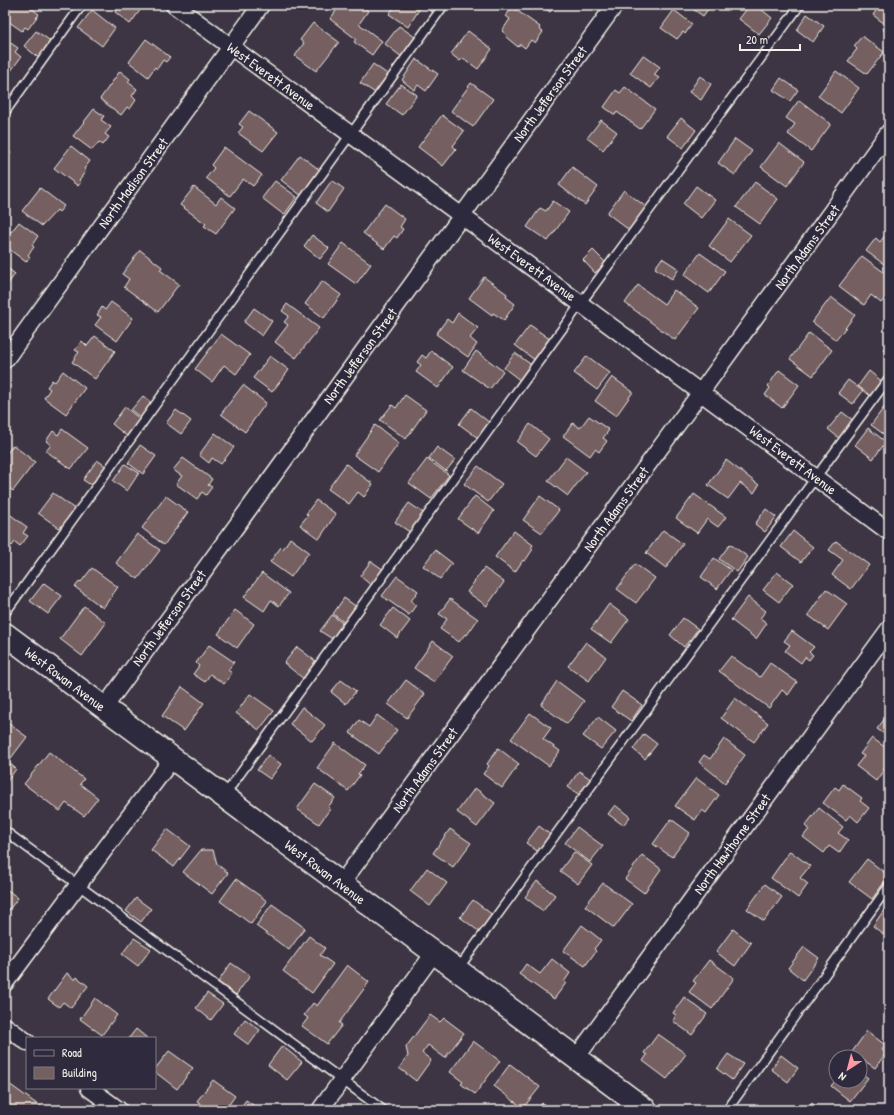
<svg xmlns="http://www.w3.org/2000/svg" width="894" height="1115" viewBox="0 0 894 1115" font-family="'Patrick Hand',sans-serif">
  <rect width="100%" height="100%" fill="#3d3544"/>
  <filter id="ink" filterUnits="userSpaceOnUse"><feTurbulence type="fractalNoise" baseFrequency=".025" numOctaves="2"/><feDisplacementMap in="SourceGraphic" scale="8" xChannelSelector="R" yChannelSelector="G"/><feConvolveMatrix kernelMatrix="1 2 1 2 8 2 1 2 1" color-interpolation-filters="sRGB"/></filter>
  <g filter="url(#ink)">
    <!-- building -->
    <path fill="#745f61" stroke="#f4f1e8" d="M 5,5 L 27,5 L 39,14 L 28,29 L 25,27 L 22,31 L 5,19 Z
      M 120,5 L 137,5 L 141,9 L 130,24 L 115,12 Z
      M 336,5 L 361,5 L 368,11 L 359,24 L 382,41 L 372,55 L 354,42 L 356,39 L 330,19 L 336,11 L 333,9 Z
      M 396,5 L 441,5 L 435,14 L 422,5 L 408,27 L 389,14 Z
      M 540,5 L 556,5 L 550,12 Z
      M 687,5 L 711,5 L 703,16 Z
      M 750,5 L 756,5 L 772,18 L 759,34 L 739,19 Z
      M 880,5 L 889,5 L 889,34 L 882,29 L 885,24 L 873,15 Z
      M 512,7 L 540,27 L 539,29 L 543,32 L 535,43 L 531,40 L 525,48 L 520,44 L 518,47 L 506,37 L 507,35 L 502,31 L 510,19 L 506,16 Z
      M 92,10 L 115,28 L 102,46 L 78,28 Z
      M 674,10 L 692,24 L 685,34 L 683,32 L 677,39 L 661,28 Z
      M 807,14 L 824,26 L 813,42 L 797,30 Z
      M 313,23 L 339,42 L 316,71 L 295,56 L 304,43 L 300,40 Z
      M 399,26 L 418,39 L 403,58 L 385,44 Z
      M 36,31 L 52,42 L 40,59 L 24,46 Z
      M 468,31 L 492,49 L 478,69 L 463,58 L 460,61 L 451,54 Z
      M 862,36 L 884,52 L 867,74 L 848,61 L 857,49 L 854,46 Z
      M 5,39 L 18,48 L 15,52 L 21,57 L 5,79 Z
      M 146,39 L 170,57 L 166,62 L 163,60 L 157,69 L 155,67 L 148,77 L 129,62 Z
      M 643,55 L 660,67 L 654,75 L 659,78 L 651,88 L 630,73 Z
      M 416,59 L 438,74 L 426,91 L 418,85 L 414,90 L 402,80 Z
      M 373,64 L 390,76 L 377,94 L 360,83 Z
      M 120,71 L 130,79 L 128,82 L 137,89 L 132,96 L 136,100 L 130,109 L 127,107 L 121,115 L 100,99 Z
      M 836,71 L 859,88 L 841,113 L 818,96 Z
      M 700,76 L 711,84 L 701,100 L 689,92 Z
      M 781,78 L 798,90 L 790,101 L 773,90 Z
      M 471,83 L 493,99 L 473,127 L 451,111 Z
      M 401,84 L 417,95 L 402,115 L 386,104 Z
      M 625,87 L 655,109 L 640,129 L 617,112 L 615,115 L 604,107 L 616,90 L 620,93 Z
      M 5,91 L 12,96 L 5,106 Z
      M 799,100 L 831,124 L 811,151 L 788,134 L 795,124 L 786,118 Z
      M 94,109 L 104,116 L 101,120 L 111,127 L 105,134 L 109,137 L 103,145 L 99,142 L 92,150 L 73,136 Z
      M 249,111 L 278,132 L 263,151 L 238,133 L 243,127 L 239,124 Z
      M 442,115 L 464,131 L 453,146 L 456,149 L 443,166 L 418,147 Z
      M 681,118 L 696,130 L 683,148 L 667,136 Z
      M 601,120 L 617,132 L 603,150 L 587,138 Z
      M 735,139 L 752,151 L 735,175 L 718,163 Z
      M 779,143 L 804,162 L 787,186 L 761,167 Z
      M 71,146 L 90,161 L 84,169 L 86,171 L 79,180 L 81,182 L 78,186 L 54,168 Z
      M 224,147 L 262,175 L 253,186 L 243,179 L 230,196 L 206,178 L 214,168 L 211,165 Z
      M 5,148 L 11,153 L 5,160 Z
      M 300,155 L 321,171 L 302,196 L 281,180 Z
      M 572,167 L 598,187 L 585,205 L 559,185 Z
      M 332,180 L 344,189 L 328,212 L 316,203 Z
      M 275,181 L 297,197 L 284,215 L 262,198 Z
      M 755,182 L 778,199 L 760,224 L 736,207 Z
      M 696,186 L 715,200 L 701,218 L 683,204 Z
      M 194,187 L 216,204 L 221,197 L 235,208 L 216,234 L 204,226 L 206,224 L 180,205 Z
      M 40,188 L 64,206 L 59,212 L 57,210 L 42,226 L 22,211 Z
      M 624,190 L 646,207 L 629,230 L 607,213 Z
      M 553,201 L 569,212 L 548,241 L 527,227 L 540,208 L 546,211 Z
      M 385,204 L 405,219 L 400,227 L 403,229 L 397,238 L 394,236 L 384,249 L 363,233 Z
      M 729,219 L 751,235 L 730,262 L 709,246 Z
      M 19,222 L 38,236 L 32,245 L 34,247 L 28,255 L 30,257 L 26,262 L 5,246 L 5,228 L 11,232 Z
      M 889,230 L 889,268 L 866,251 L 876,238 L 880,242 Z
      M 312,235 L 329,248 L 320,259 L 304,246 Z
      M 343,243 L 371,264 L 356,284 L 328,264 Z
      M 140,250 L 162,267 L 160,270 L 179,284 L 158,312 L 124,287 L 129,279 L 122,274 Z
      M 593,250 L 606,263 L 595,273 L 583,260 Z
      M 700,253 L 725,271 L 709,293 L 684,275 Z
      M 862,256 L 889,276 L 889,293 L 881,303 L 871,295 L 864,305 L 839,286 Z
      M 662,258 L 679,269 L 672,279 L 655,268 Z
      M 5,266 L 15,274 L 5,288 Z
      M 484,277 L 507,294 L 506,297 L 515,304 L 504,320 L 493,313 L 492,315 L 469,298 Z
      M 322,281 L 341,295 L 324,318 L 305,304 Z
      M 638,285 L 664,304 L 674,290 L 699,308 L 675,340 L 625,303 Z
      M 831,297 L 855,315 L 836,340 L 812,322 Z
      M 111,302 L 133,318 L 117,341 L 95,325 L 101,317 L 97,315 L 102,307 L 105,310 Z
      M 287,304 L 319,328 L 296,358 L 275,342 L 288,325 L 284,322 L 289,316 L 282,311 Z
      M 254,308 L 272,321 L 262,336 L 244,322 Z
      M 458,313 L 478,328 L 470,338 L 477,344 L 468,357 L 436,334 L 447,319 L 452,323 Z
      M 530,325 L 551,340 L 536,361 L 515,345 Z
      M 809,333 L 832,350 L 813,376 L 790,359 Z
      M 221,334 L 250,355 L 236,374 L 224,365 L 212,382 L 195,369 Z
      M 95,336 L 115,351 L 95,379 L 72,362 L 79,352 L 75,350 L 82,341 L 87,346 Z
      M 889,341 L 889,354 L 883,350 Z
      M 431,351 L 453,367 L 438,388 L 416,372 L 421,365 L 417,362 L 422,355 L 426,358 Z
      M 476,351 L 503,371 L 490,389 L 463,370 Z
      M 515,353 L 533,366 L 521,381 L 504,368 Z
      M 270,356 L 289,370 L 272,392 L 253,378 Z
      M 587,356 L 610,373 L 597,390 L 574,373 Z
      M 779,370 L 799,385 L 782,408 L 765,395 L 770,388 L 768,386 Z
      M 63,371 L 85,388 L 66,414 L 44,398 L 50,389 L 47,387 L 52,380 L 55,382 Z
      M 869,371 L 884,383 L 873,398 L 858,386 Z
      M 612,377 L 633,392 L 616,416 L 595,401 Z
      M 848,380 L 863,391 L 853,404 L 838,393 Z
      M 243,385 L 266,403 L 245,432 L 221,414 Z
      M 405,395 L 426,410 L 406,439 L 380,420 L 392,405 L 396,408 Z
      M 143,396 L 153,404 L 141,418 L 131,410 Z
      M 885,406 L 889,408 L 889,438 L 871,425 Z
      M 125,407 L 141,420 L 128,437 L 112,424 Z
      M 471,408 L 490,423 L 478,438 L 459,424 Z
      M 176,410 L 191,421 L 181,434 L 166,423 Z
      M 842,412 L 854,421 L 840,439 L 828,429 Z
      M 589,416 L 609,430 L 603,438 L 607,441 L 599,452 L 595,449 L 590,456 L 563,436 L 573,423 L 580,428 Z
      M 530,424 L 549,439 L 536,456 L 517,442 Z
      M 375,425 L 399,443 L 378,472 L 354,455 Z
      M 868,428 L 886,442 L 873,459 L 855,445 Z
      M 62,429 L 88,448 L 71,469 L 46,451 L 51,445 L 46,441 L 53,431 L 58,435 Z
      M 215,433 L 234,447 L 221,464 L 212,458 L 209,463 L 199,455 Z
      M 13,445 L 35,462 L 13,491 L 5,485 L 5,456 Z
      M 140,445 L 156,456 L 143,474 L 128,463 Z
      M 437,447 L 455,460 L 446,471 L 429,458 Z
      M 566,457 L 586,472 L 568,496 L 548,481 Z
      M 183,458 L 212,479 L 208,485 L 212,487 L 206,495 L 202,492 L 197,499 L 176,484 L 182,476 L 173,470 Z
      M 427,459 L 449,475 L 431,499 L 409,483 Z
      M 97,460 L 107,467 L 94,487 L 83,480 Z
      M 726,460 L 759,485 L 754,493 L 740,483 L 728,499 L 708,485 Z
      M 125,464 L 139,473 L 127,491 L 113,481 Z
      M 346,464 L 373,484 L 364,497 L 358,492 L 349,504 L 328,489 Z
      M 478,466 L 502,484 L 488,502 L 464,484 Z
      M 53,493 L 76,510 L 62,530 L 38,513 Z
      M 694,494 L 726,517 L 718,527 L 707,519 L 697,533 L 676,518 Z
      M 166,496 L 188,512 L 164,545 L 142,528 Z
      M 475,496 L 494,511 L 478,533 L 458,519 Z
      M 540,496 L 559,510 L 542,533 L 523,520 Z
      M 316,500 L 336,514 L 319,539 L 300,525 L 308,515 L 306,514 Z
      M 409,503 L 425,514 L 411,533 L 395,522 Z
      M 766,509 L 776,517 L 765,532 L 755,524 Z
      M 8,513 L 27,527 L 23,533 L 28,536 L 20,546 L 15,542 L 12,546 L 5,541 L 5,517 Z
      M 663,530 L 683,544 L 666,568 L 646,553 Z
      M 514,531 L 533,545 L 531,548 L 533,549 L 525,561 L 523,560 L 515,572 L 495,557 Z
      M 793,531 L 813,547 L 801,562 L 781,547 Z
      M 137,534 L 160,550 L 138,579 L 116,563 Z
      M 290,538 L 309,552 L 291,577 L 270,562 L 281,547 L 283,549 Z
      M 836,541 L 869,565 L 851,589 L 832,575 L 843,560 L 829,550 Z
      M 730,544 L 748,557 L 737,572 L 719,559 Z
      M 435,550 L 452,563 L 440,579 L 423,566 Z
      M 714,558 L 731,570 L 717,589 L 701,577 Z
      M 371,561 L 384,570 L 372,586 L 360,576 Z
      M 635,564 L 655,578 L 636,603 L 617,589 Z
      M 92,568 L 118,587 L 103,608 L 75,587 L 80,581 L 81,582 Z
      M 484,568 L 504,582 L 487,606 L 467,592 Z
      M 777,572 L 793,584 L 779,602 L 763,590 Z
      M 262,573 L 289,593 L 279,606 L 271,600 L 264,611 L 244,597 Z
      M 397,576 L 418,591 L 411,601 L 416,605 L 409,615 L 382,596 Z
      M 44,583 L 62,596 L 48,614 L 30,601 Z
      M 826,589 L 847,604 L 828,630 L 808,615 Z
      M 748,597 L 766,611 L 760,618 L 767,623 L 756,639 L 731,620 Z
      M 344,598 L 357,607 L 345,623 L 333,614 Z
      M 450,599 L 478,619 L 467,635 L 465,634 L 459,642 L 440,629 L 447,619 L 439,614 Z
      M 609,604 L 629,619 L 611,643 L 591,629 Z
      M 84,606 L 106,623 L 82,656 L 60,639 Z
      M 393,608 L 410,621 L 397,638 L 380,625 Z
      M 235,610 L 254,624 L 237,648 L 218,634 Z
      M 332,615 L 345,625 L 334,640 L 320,631 Z
      M 683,618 L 698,629 L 684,647 L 670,635 Z
      M 792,631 L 814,647 L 809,652 L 813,655 L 809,660 L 805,657 L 801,663 L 785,651 L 790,645 L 784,641 Z
      M 433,641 L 453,656 L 434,682 L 414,668 Z
      M 586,642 L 606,657 L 589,681 L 568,666 Z
      M 209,645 L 234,662 L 228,670 L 232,673 L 224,684 L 210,674 L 205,682 L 193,674 L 199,666 L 196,663 Z
      M 297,647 L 318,663 L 305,680 L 284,663 Z
      M 731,656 L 760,677 L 770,663 L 797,682 L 788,695 L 782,690 L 769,708 L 719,671 Z
      M 341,680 L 356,691 L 346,704 L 331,692 Z
      M 406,680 L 425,694 L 407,718 L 388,704 Z
      M 557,681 L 584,701 L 567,724 L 541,705 Z
      M 182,687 L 204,703 L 184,731 L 162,716 Z
      M 622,691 L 642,705 L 631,721 L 611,707 Z
      M 250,694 L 274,711 L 259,730 L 236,713 Z
      M 735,698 L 768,723 L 754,742 L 721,718 Z
      M 302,707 L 325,725 L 312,741 L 290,724 Z
      M 530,713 L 551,728 L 543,739 L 560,751 L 549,766 L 511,739 Z
      M 889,713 L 889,737 L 877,729 Z
      M 377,715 L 397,730 L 379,754 L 350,733 L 359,720 L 369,727 Z
      M 598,717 L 616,731 L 601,749 L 583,736 Z
      M 5,721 L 27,737 L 8,762 L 16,769 L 5,784 Z
      M 644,734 L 657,744 L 645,759 L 633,749 Z
      M 872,738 L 889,750 L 889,762 L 876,781 L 856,766 L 864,756 L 860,754 Z
      M 724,739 L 745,755 L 725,783 L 699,762 L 704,755 L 710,759 Z
      M 335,743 L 365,765 L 358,774 L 360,775 L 348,791 L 317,768 Z
      M 498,748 L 519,764 L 502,788 L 483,774 L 489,766 L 487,764 Z
      M 49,752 L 84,779 L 80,784 L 98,798 L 84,816 L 66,803 L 60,811 L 24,784 Z
      M 268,755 L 281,764 L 270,779 L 257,770 Z
      M 579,771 L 592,780 L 581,796 L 568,787 Z
      M 696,778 L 719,795 L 706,813 L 702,810 L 695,820 L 675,806 Z
      M 315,784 L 335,798 L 328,807 L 330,809 L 319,824 L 297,809 Z
      M 843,784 L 862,798 L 860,801 L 869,808 L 858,822 L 850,815 L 846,820 L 823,803 L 835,787 L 839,790 Z
      M 475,788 L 495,803 L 477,827 L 457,812 Z
      M 615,805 L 630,817 L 623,825 L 608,814 Z
      M 819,808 L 843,827 L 838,833 L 848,840 L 839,853 L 829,846 L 824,853 L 803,837 L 809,829 L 805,826 Z
      M 671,819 L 690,833 L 672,857 L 653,844 Z
      M 539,826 L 552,836 L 540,853 L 526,843 Z
      M 577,827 L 603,846 L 590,862 L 565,843 Z
      M 167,829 L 190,846 L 174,867 L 151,850 Z
      M 450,829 L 471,843 L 453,867 L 433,853 Z
      M 201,850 L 213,850 L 217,864 L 228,873 L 212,894 L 183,872 Z
      M 790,851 L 810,866 L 800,878 L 808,884 L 798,898 L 771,878 Z
      M 574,852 L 592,865 L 578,884 L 560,871 Z
      M 642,855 L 661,869 L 644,893 L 625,879 Z
      M 867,859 L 889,876 L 872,899 L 849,882 Z
      M 427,868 L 447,883 L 430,906 L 410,891 Z
      M 236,879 L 267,901 L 251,924 L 220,901 Z
      M 537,881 L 555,895 L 543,911 L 525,897 Z
      M 603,883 L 632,904 L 614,928 L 585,906 Z
      M 765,884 L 782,897 L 764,921 L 747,909 Z
      M 5,888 L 18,898 L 5,915 Z
      M 136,898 L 151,909 L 141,922 L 126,911 Z
      M 473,900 L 494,916 L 481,933 L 460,917 Z
      M 272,904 L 305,928 L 289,950 L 256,926 Z
      M 884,910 L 889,914 L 889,930 L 887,928 L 883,934 L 873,926 Z
      M 582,925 L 601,940 L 594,949 L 596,951 L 585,966 L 563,951 Z
      M 733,929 L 751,943 L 735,966 L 716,952 Z
      M 309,936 L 325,948 L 320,955 L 333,964 L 312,993 L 283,971 Z
      M 134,938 L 151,949 L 138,966 L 122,954 Z
      M 804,947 L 819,958 L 803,980 L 788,968 Z
      M 552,959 L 570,973 L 564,982 L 566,983 L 554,999 L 519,974 L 526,964 L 540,974 Z
      M 709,960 L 734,978 L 712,1009 L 689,992 L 696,983 L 693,981 Z
      M 231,963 L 250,976 L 236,995 L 218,982 Z
      M 347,965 L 369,982 L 339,1023 L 342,1025 L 327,1044 L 302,1026 L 308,1018 L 304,1015 L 313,1003 L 317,1006 Z
      M 67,973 L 75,980 L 77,977 L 88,986 L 71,1008 L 63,1002 L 59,1007 L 48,999 Z
      M 207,993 L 223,1004 L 211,1020 L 196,1008 Z
      M 684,997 L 707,1014 L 692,1035 L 673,1021 L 676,1015 L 673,1013 Z
      M 95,998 L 117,1015 L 102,1035 L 80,1019 Z
      M 430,1015 L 440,1022 L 444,1018 L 464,1033 L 445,1058 L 428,1045 L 422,1053 L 431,1060 L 416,1081 L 399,1068 L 408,1056 L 406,1047 Z
      M 245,1019 L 260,1030 L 249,1045 L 234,1034 Z
      M 136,1029 L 147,1038 L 129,1038 Z
      M 867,1031 L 885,1045 L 882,1050 L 886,1053 L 875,1068 L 852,1052 Z
      M 658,1034 L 686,1054 L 667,1079 L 643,1061 L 647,1055 L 644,1053 Z
      M 473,1041 L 500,1061 L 475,1094 L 461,1084 L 463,1082 L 450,1072 Z
      M 282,1046 L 302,1062 L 287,1080 L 268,1065 Z
      M 169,1051 L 193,1068 L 177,1089 L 155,1072 L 155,1069 Z
      M 728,1054 L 743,1064 L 732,1080 L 717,1069 Z
      M 781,1055 L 798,1068 L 788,1082 L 771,1069 Z
      M 510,1064 L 540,1087 L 523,1108 L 494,1086 Z
      M 860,1072 L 868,1078 L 850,1101 L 831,1086 L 836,1080 L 836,1081 L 860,1081 Z
      M 213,1080 L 235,1096 L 225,1110 L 209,1110 L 197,1101 Z
      M 5,1081 L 45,1110 L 5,1110 Z
      M 246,1100 L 260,1110 L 239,1110 Z
      M 542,1103 L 552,1110 L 537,1110 Z
      M 812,1103 L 820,1110 L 807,1110 Z"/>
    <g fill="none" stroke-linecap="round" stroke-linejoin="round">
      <!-- lane casing -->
      <g stroke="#f4f1e8" stroke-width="11">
        <path id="lane" d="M 5,112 L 82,5
          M 5,613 L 444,5
          M 224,796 L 581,303 L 800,5
          M 5,831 L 383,1110
          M 458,969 L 816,477 L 889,378
          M 727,1110 L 889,886"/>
      </g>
      <!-- street casing -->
      <g stroke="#f4f1e8" stroke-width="19">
        <path id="street" d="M 174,5 L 462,216 L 889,532
          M 5,360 L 261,5
          M 104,708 L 615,5
          M 341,884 L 701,392 L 889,132
          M 5,983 L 172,759
          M 5,1026 L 27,1042
          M 576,1058 L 889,629
          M 89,1088 L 119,1110
          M 320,1110 L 434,953"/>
      </g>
      <!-- secondary casing -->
      <g stroke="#f4f1e8" stroke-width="25">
        <path id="secondary" d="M 5,634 L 646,1110"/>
      </g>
      <!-- lane -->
      <use href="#lane" stroke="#2f2a3d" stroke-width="8"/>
      <!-- street -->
      <use href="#street" stroke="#2f2a3d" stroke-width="16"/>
      <!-- secondary -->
      <use href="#secondary" stroke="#2f2a3d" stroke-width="22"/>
    </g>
  </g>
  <g text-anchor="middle" stroke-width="3" stroke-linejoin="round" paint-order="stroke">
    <!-- street labels -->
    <g font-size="14" fill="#f4f1e8" stroke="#2f2a3d">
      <text transform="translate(271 76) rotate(36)" y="5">West Everett Avenue</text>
      <text transform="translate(550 94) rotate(-54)" y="5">North Jefferson Street</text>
      <text transform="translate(133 183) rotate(-54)" y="5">North Madison Street</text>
      <text transform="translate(807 247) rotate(-54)" y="5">North Adams Street</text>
      <text transform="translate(532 267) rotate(36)" y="5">West Everett Avenue</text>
      <text transform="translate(360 356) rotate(-54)" y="5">North Jefferson Street</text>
      <text transform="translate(793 460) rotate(37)" y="5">West Everett Avenue</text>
      <text transform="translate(616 509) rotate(-54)" y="5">North Adams Street</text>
      <text transform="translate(169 618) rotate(-54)" y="5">North Jefferson Street</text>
      <text transform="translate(65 679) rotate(37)" y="5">West Rowan Avenue</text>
      <text transform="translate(425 770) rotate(-54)" y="5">North Adams Street</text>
      <text transform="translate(732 844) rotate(-54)" y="5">North Hawthorne Street</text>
      <text transform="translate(325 872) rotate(37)" y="5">West Rowan Avenue</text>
    </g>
  </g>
  <!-- margin -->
  <rect width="894" height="1115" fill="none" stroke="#2f2a3d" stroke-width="20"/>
  <rect x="10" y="10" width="874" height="1095" fill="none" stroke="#f4f1e8" stroke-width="1.5" filter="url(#ink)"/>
  <!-- legend -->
  <rect x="26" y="1037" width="130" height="52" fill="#2f2a3d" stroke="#7e7a81"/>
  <rect x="34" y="1050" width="20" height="6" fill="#2f2a3d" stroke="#7e7a81"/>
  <text x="62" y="1057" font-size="12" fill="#f4f1e8">Road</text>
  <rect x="34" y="1067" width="20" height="12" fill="#745f61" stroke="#7e7a81"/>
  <text x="62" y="1077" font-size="12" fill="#f4f1e8">Building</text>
  <!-- north arrow -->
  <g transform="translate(848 1069) rotate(216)"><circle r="19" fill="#2f2a3d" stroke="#7e7a81"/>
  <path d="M0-3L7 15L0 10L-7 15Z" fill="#ff9aa2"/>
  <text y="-6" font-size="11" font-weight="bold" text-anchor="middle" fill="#f4f1e8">N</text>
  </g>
  <!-- scale -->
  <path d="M740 44v6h60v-6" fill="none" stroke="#f4f1e8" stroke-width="2"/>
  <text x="746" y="44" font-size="12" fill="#f4f1e8" stroke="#2f2a3d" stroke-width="3" paint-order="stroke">20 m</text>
</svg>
